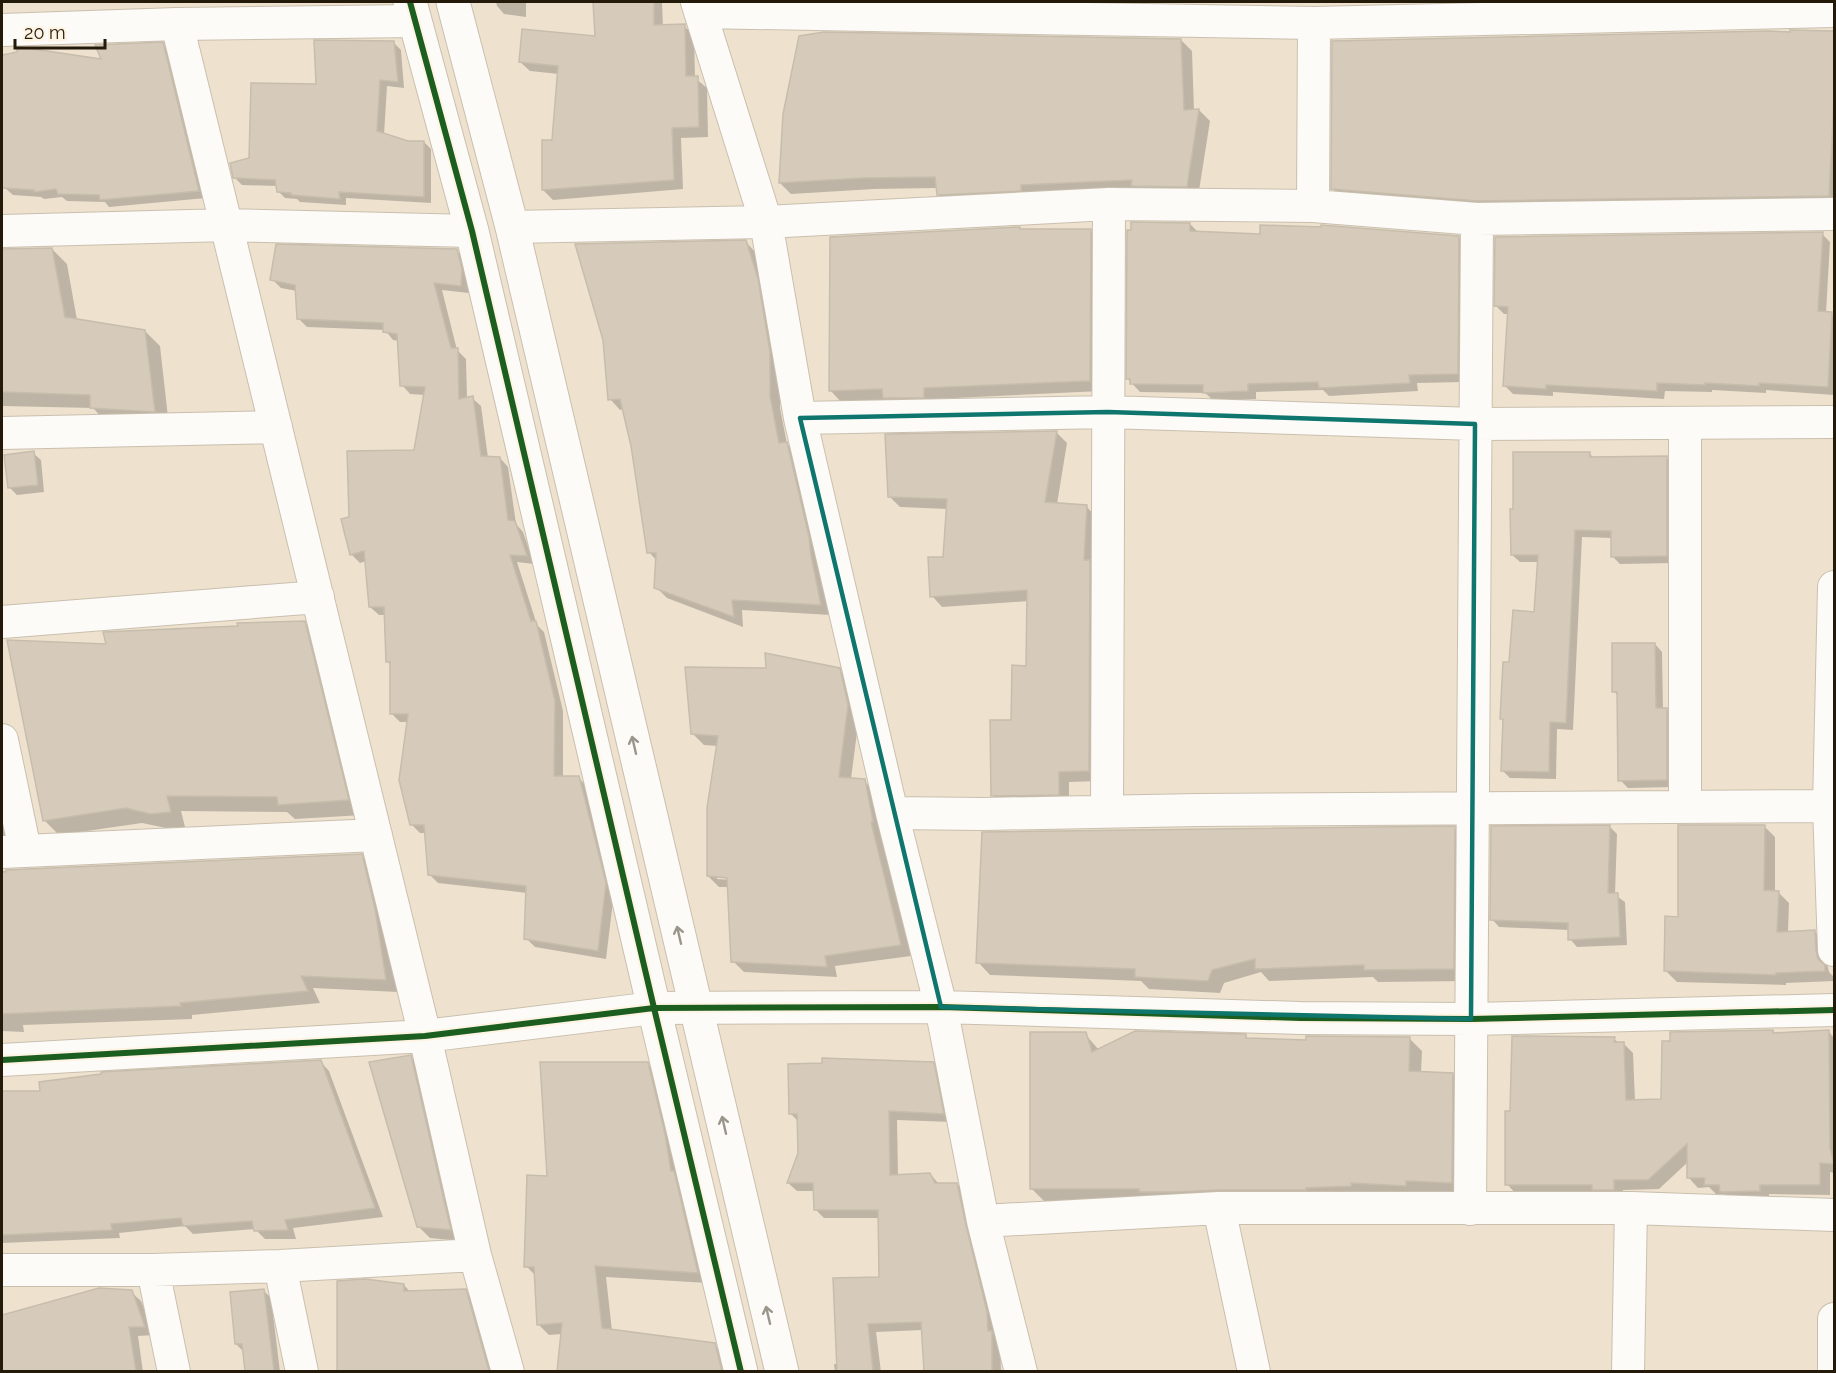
<svg xmlns="http://www.w3.org/2000/svg" width="1836" height="1373" viewBox="0 0 1836 1373" font-family="Raleway,sans-serif">
  <rect width="100%" height="100%" fill="#eee2cf"/>
  <!-- shadow -->
  <path fill="#0003" fill-rule="evenodd" d="M 496,2 L 526,2 L 526,17 L 504,14 L 497,6 Z
    M 595,2 L 662,2 L 663,27 L 684,26 L 694,35 L 695,78 L 707,88 L 708,137 L 681,138 L 683,189 L 553,200 L 543,190 L 553,142 L 559,74 L 530,71 L 520,62 L 597,37 Z
    M 1809,31 L 1834,33 L 1834,203 L 1486,208 L 1340,196 L 1333,189 L 1791,34 Z
    M 1181,40 L 1192,51 L 1194,110 L 1199,110 L 1210,121 L 1198,197 L 949,206 L 938,194 L 937,188 L 874,189 L 791,194 L 780,183 Z
    M 394,43 L 401,50 L 404,88 L 387,86 L 384,135 L 408,143 L 424,142 L 431,149 L 431,203 L 346,198 L 346,205 L 300,202 L 297,199 L 285,198 L 278,191 L 277,186 L 242,185 L 235,178 L 318,86 Z
    M 162,44 L 170,52 L 206,198 L 109,207 L 105,202 L 67,201 L 62,197 L 44,199 L 41,197 L 13,195 L 5,188 L 2,173 L 2,57 L 19,53 L 104,61 Z
    M 1190,224 L 1199,233 L 1458,237 L 1467,246 L 1466,382 L 1417,383 L 1418,391 L 1329,396 L 1323,390 L 1256,392 L 1256,399 L 1214,401 L 1205,393 L 1140,392 L 1128,379 Z
    M 1022,231 L 1090,231 L 1102,242 L 1101,391 L 934,399 L 935,408 L 896,409 L 886,400 L 841,402 L 830,390 Z
    M 1822,234 L 1830,242 L 1826,313 L 1831,313 L 1834,317 L 1834,395 L 1766,390 L 1766,393 L 1712,390 L 1712,392 L 1665,391 L 1664,399 L 1553,392 L 1553,396 L 1513,394 L 1505,386 L 1509,314 L 1504,314 L 1496,306 Z
    M 746,242 L 756,253 L 780,364 L 780,408 L 787,444 L 797,454 L 831,615 L 742,610 L 743,627 L 667,598 L 656,587 L 657,561 L 649,552 L 633,446 L 624,409 L 620,410 L 610,399 Z
    M 52,249 L 67,264 L 77,320 L 145,331 L 160,346 L 169,426 L 106,422 L 93,408 L 2,406 L 2,250 Z
    M 456,250 L 465,259 L 470,279 L 469,293 L 442,290 L 457,350 L 466,359 L 467,399 L 472,398 L 481,406 L 488,458 L 500,458 L 508,467 L 516,524 L 523,532 L 534,564 L 517,562 L 537,625 L 544,632 L 563,711 L 563,777 L 579,778 L 587,787 L 614,893 L 606,959 L 535,947 L 526,938 L 527,893 L 438,883 L 429,874 L 426,833 L 420,833 L 411,824 L 409,722 L 400,722 L 391,713 L 391,665 L 387,661 L 385,615 L 379,615 L 370,607 L 366,561 L 360,563 L 351,554 L 350,518 L 416,452 L 425,395 L 410,394 L 402,385 L 399,341 L 393,340 L 385,330 L 307,327 L 298,318 L 297,291 L 281,288 L 272,279 Z
    M 1057,433 L 1067,443 L 1057,504 L 1086,506 L 1096,517 L 1099,781 L 1069,782 L 1069,805 L 1003,806 L 993,795 L 1028,667 L 1029,601 L 942,607 L 932,596 L 944,559 L 947,509 L 900,507 L 889,496 Z
    M 33,453 L 41,460 L 44,492 L 17,495 L 10,488 Z
    M 1589,453 L 1594,458 L 1666,458 L 1674,465 L 1674,563 L 1620,564 L 1612,556 L 1612,538 L 1582,537 L 1573,730 L 1557,729 L 1556,779 L 1510,778 L 1503,771 L 1504,721 L 1502,719 L 1511,664 L 1535,613 L 1539,562 L 1520,562 L 1512,555 Z
    M 304,622 L 319,638 L 363,815 L 295,819 L 287,812 L 181,811 L 185,827 L 166,828 L 142,823 L 59,835 L 44,820 L 108,645 Z
    M 1655,644 L 1662,652 L 1663,709 L 1666,709 L 1674,717 L 1674,787 L 1628,788 L 1620,780 L 1618,696 L 1614,691 Z
    M 839,669 L 850,681 L 859,717 L 851,779 L 864,781 L 875,792 L 883,833 L 880,832 L 911,956 L 835,966 L 837,977 L 744,972 L 733,961 L 729,887 L 719,887 L 708,876 L 718,746 L 704,745 L 693,734 ZM 717,876 L 734,880 L 717,879 Z
    M 2,771 L 15,838 L 2,838 Z
    M 1764,826 L 1775,837 L 1775,892 L 1778,892 L 1789,903 L 1788,933 L 1815,932 L 1826,943 L 1827,964 L 1829,972 L 1834,977 L 1834,981 L 1786,983 L 1786,985 L 1677,982 L 1666,971 L 1679,918 Z
    M 1610,827 L 1617,834 L 1615,895 L 1625,902 L 1627,945 L 1577,947 L 1570,939 L 1569,930 L 1499,927 L 1492,919 Z
    M 1454,828 L 1467,840 L 1466,981 L 1378,982 L 1373,977 L 1269,981 L 1261,972 L 1224,983 L 1220,993 L 1149,989 L 1141,981 L 990,975 L 978,962 Z
    M 361,855 L 374,868 L 388,923 L 398,992 L 313,988 L 320,1003 L 192,1015 L 192,1019 L 23,1025 L 24,1032 L 2,1031 L 2,871 Z
    M 1773,1031 L 1776,1034 L 1829,1032 L 1834,1038 L 1834,1173 L 1830,1172 L 1830,1195 L 1769,1194 L 1769,1200 L 1731,1201 L 1724,1194 L 1716,1194 L 1709,1187 L 1698,1188 L 1689,1178 L 1689,1161 L 1659,1189 L 1623,1190 L 1623,1199 L 1516,1194 L 1507,1184 L 1512,1112 L 1614,1039 L 1619,1043 L 1623,1043 L 1633,1053 L 1635,1101 L 1662,1101 Z
    M 1085,1034 L 1099,1050 L 1245,1036 L 1250,1040 L 1307,1041 L 1409,1038 L 1422,1051 L 1421,1073 L 1452,1074 L 1465,1087 L 1464,1195 L 1151,1201 L 1044,1201 L 1031,1188 Z
    M 410,1057 L 422,1069 L 461,1241 L 430,1238 L 418,1226 Z
    M 320,1061 L 329,1071 L 383,1217 L 293,1228 L 296,1239 L 265,1239 L 255,1229 L 193,1234 L 185,1226 L 119,1233 L 120,1238 L 2,1243 L 2,1092 L 42,1092 Z
    M 647,1063 L 658,1074 L 708,1283 L 606,1277 L 612,1331 L 714,1345 L 725,1356 L 730,1372 L 559,1372 L 562,1334 L 549,1335 L 538,1324 L 536,1276 L 526,1266 L 548,1177 Z
    M 933,1064 L 942,1073 L 952,1122 L 897,1120 L 898,1176 L 930,1174 L 939,1184 L 957,1184 L 966,1193 L 1000,1342 L 1001,1372 L 925,1372 L 923,1330 L 876,1332 L 881,1372 L 835,1372 L 834,1364 L 838,1364 L 881,1278 L 879,1218 L 824,1218 L 815,1209 L 815,1191 L 797,1191 L 788,1183 L 799,1153 L 799,1122 L 791,1114 Z
    M 338,1282 L 404,1285 L 410,1292 L 465,1291 L 477,1303 L 497,1372 L 339,1372 Z
    M 99,1290 L 131,1292 L 141,1301 L 154,1335 L 138,1336 L 143,1372 L 2,1372 L 2,1317 Z
    M 263,1290 L 271,1298 L 280,1372 L 247,1372 L 244,1352 L 236,1344 Z"/>
  <!-- building -->
  <path fill="#d6cbba" stroke="#c7bdac" stroke-width="1.5" d="M 593,2 L 654,2 L 654,25 L 685,24 L 686,76 L 698,76 L 699,127 L 672,128 L 674,180 L 542,190 L 542,140 L 552,140 L 558,66 L 519,62 L 522,29 L 595,36 Z
    M 1790,30 L 1834,31 L 1834,98 L 1829,196 L 1478,201 L 1331,189 L 1332,41 L 1768,31 L 1790,32 Z
    M 824,32 L 1181,39 L 1184,110 L 1199,109 L 1187,187 L 1131,186 L 1132,180 L 1021,185 L 1021,191 L 937,195 L 935,177 L 862,178 L 779,183 L 783,114 L 799,36 Z
    M 314,40 L 394,41 L 398,82 L 380,80 L 377,131 L 408,141 L 424,141 L 424,197 L 339,192 L 340,199 L 291,195 L 291,193 L 277,192 L 275,180 L 233,178 L 230,163 L 249,158 L 251,83 L 316,84 Z
    M 163,42 L 199,191 L 100,200 L 99,195 L 58,194 L 56,189 L 34,192 L 34,190 L 2,188 L 2,55 L 17,52 L 17,47 L 20,47 L 101,59 L 95,45 Z
    M 1131,222 L 1190,223 L 1190,231 L 1260,234 L 1260,225 L 1321,227 L 1321,225 L 1459,236 L 1458,374 L 1409,375 L 1410,383 L 1319,388 L 1318,382 L 1248,384 L 1248,391 L 1203,393 L 1203,385 L 1130,384 L 1130,379 L 1126,379 L 1127,230 L 1131,230 Z
    M 1020,227 L 1020,229 L 1091,229 L 1090,381 L 924,388 L 924,398 L 883,398 L 882,389 L 829,391 L 830,237 Z
    M 1823,232 L 1818,311 L 1832,312 L 1828,387 L 1759,383 L 1759,386 L 1705,383 L 1705,385 L 1657,383 L 1657,391 L 1546,385 L 1546,389 L 1503,386 L 1508,307 L 1494,306 L 1495,237 Z
    M 746,240 L 758,279 L 770,352 L 770,396 L 779,443 L 787,442 L 809,537 L 811,556 L 821,605 L 732,600 L 734,617 L 654,588 L 656,553 L 647,553 L 631,446 L 620,399 L 608,400 L 603,340 L 575,244 Z
    M 276,244 L 457,249 L 462,269 L 461,286 L 434,283 L 451,348 L 458,348 L 459,399 L 473,396 L 481,456 L 500,457 L 508,520 L 515,521 L 527,556 L 510,555 L 531,621 L 536,621 L 555,701 L 554,776 L 579,776 L 606,883 L 598,951 L 524,939 L 526,886 L 428,875 L 424,825 L 410,825 L 399,780 L 408,714 L 390,714 L 390,662 L 386,662 L 384,607 L 369,607 L 364,551 L 350,555 L 341,519 L 349,517 L 347,451 L 414,450 L 425,387 L 400,386 L 397,334 L 383,332 L 383,323 L 297,319 L 295,285 L 270,280 Z
    M 52,248 L 65,317 L 145,330 L 155,412 L 90,408 L 90,395 L 2,392 L 2,249 Z
    M 1057,431 L 1045,502 L 1087,505 L 1084,560 L 1090,560 L 1089,771 L 1059,772 L 1059,795 L 991,796 L 990,720 L 1011,720 L 1012,665 L 1026,666 L 1027,590 L 930,597 L 928,557 L 943,557 L 947,499 L 888,497 L 885,434 Z
    M 34,451 L 38,485 L 8,488 L 4,455 Z
    M 1513,452 L 1590,452 L 1590,457 L 1667,456 L 1667,556 L 1611,557 L 1611,531 L 1575,530 L 1566,723 L 1550,722 L 1549,772 L 1501,771 L 1503,719 L 1500,719 L 1503,662 L 1509,662 L 1513,610 L 1534,612 L 1538,555 L 1511,555 L 1510,509 L 1513,509 Z
    M 305,621 L 349,800 L 278,805 L 277,797 L 167,796 L 171,812 L 150,814 L 126,808 L 43,821 L 7,640 L 106,644 L 103,632 L 238,626 L 237,623 Z
    M 1612,643 L 1655,643 L 1656,708 L 1667,708 L 1667,780 L 1618,781 L 1617,692 L 1612,692 Z
    M 765,653 L 840,668 L 848,705 L 839,777 L 865,779 L 873,822 L 871,822 L 901,945 L 825,956 L 827,967 L 731,962 L 727,878 L 707,876 L 707,808 L 718,736 L 691,734 L 685,667 L 766,668 Z
    M 1610,825 L 1608,893 L 1618,893 L 1620,937 L 1568,940 L 1568,923 L 1490,920 L 1491,826 Z
    M 1678,825 L 1765,825 L 1764,890 L 1779,891 L 1777,932 L 1815,930 L 1816,951 L 1818,959 L 1825,965 L 1825,971 L 1776,973 L 1776,975 L 1664,971 L 1665,916 L 1678,917 Z
    M 1455,826 L 1454,969 L 1364,970 L 1364,965 L 1255,969 L 1255,959 L 1212,970 L 1208,981 L 1135,977 L 1135,969 L 976,963 L 982,832 Z
    M 362,854 L 375,909 L 386,980 L 301,976 L 308,991 L 180,1003 L 181,1006 L 2,1014 L 2,872 L 6,872 L 6,870 Z
    M 1773,1030 L 1773,1033 L 1829,1030 L 1830,1148 L 1834,1164 L 1820,1163 L 1820,1185 L 1760,1185 L 1760,1191 L 1720,1192 L 1719,1185 L 1704,1185 L 1705,1178 L 1687,1178 L 1687,1144 L 1648,1180 L 1614,1180 L 1614,1190 L 1592,1190 L 1592,1185 L 1505,1185 L 1505,1111 L 1510,1111 L 1512,1036 L 1615,1037 L 1614,1042 L 1624,1042 L 1626,1100 L 1661,1099 L 1662,1041 L 1670,1041 L 1670,1032 Z
    M 1135,1031 L 1246,1034 L 1246,1038 L 1306,1040 L 1306,1036 L 1410,1037 L 1409,1071 L 1453,1073 L 1452,1183 L 1406,1181 L 1406,1186 L 1351,1183 L 1351,1186 L 1306,1188 L 1306,1190 L 1219,1190 L 1176,1192 L 1139,1192 L 1139,1189 L 1030,1189 L 1030,1032 L 1086,1032 L 1092,1052 Z
    M 411,1055 L 445,1205 L 451,1230 L 417,1227 L 369,1062 Z
    M 822,1058 L 934,1062 L 944,1114 L 889,1111 L 890,1175 L 930,1173 L 935,1183 L 957,1183 L 966,1225 L 987,1312 L 988,1331 L 992,1331 L 992,1371 L 924,1371 L 921,1322 L 868,1324 L 873,1371 L 837,1371 L 833,1278 L 879,1277 L 878,1210 L 814,1210 L 813,1183 L 787,1183 L 798,1153 L 797,1114 L 789,1114 L 788,1064 L 822,1063 Z
    M 321,1060 L 375,1208 L 285,1220 L 288,1230 L 254,1231 L 252,1221 L 183,1226 L 181,1218 L 111,1224 L 112,1230 L 2,1235 L 2,1091 L 40,1091 L 39,1082 L 101,1074 L 101,1072 Z
    M 540,1062 L 648,1062 L 665,1134 L 671,1171 L 674,1171 L 698,1273 L 595,1266 L 602,1328 L 715,1343 L 722,1371 L 557,1371 L 562,1323 L 537,1325 L 534,1267 L 524,1267 L 527,1175 L 547,1176 Z
    M 365,1279 L 404,1284 L 404,1291 L 466,1289 L 489,1371 L 337,1371 L 337,1281 Z
    M 99,1288 L 132,1290 L 145,1327 L 129,1327 L 136,1371 L 2,1371 L 2,1315 Z
    M 264,1289 L 274,1371 L 245,1371 L 242,1344 L 235,1344 L 230,1292 Z"/>
  <g fill="none" stroke-linecap="round" stroke-linejoin="round">
    <!-- street casing -->
    <g stroke="#cabfae" stroke-width="34">
      <path id="street" d="M 697,2 L 766,222 L 800,418 L 892,813 L 941,1007 L 983,1221 L 1021,1372
        M 700,12 L 1314,23 L 1834,11
        M 177,24 L 425,1036 L 475,1255 L 508,1372
        M 2,30 L 177,24 L 415,21
        M 1313,206 L 1314,23
        M 512,227 L 766,222 L 1109,204 L 1313,206 L 1477,219 L 1834,214
        M 2,231 L 227,225 L 472,231
        M 800,418 L 1108,412 L 1475,424 L 1834,422
        M 2,433 L 276,427
        M 1834,587 L 1829,806 L 1834,950
        M 2,622 L 318,597
        M 2,740 L 25,850
        M 1685,807 L 1685,423
        M 1107,811 L 1109,204
        M 892,813 L 983,814 L 1197,810 L 1829,806
        M 2,852 L 376,835
        M 2,1060 L 425,1036 L 654,1008 L 941,1007 L 1300,1018 L 1471,1019 L 1834,1010
        M 1219,1208 L 1254,1372
        M 1470,1209 L 1477,219
        M 983,1221 L 1219,1208 L 1631,1208 L 1834,1215
        M 280,1266 L 302,1372
        M 2,1270 L 153,1270 L 280,1266 L 475,1255
        M 153,1270 L 174,1372
        M 1628,1372 L 1631,1208
        M 1834,1372 L 1834,1319"/>
    </g>
    <!-- secondary casing -->
    <g stroke="#cabfae" stroke-width="35">
      <path id="secondary" d="M 410,2 L 472,231 L 654,1008 L 741,1372
        M 453,2 L 512,227 L 782,1372"/>
    </g>
    <!-- street -->
    <use href="#street" stroke="#fcfbf8" stroke-width="32"/>
    <!-- secondary -->
    <use href="#secondary" stroke="#fcfbf8" stroke-width="33"/>
    <!-- cycleway casing -->
    <g stroke="#fff4e3" stroke-width="10">
      <path id="cycleway" d="M 410,2 L 472,231 L 654,1008 L 741,1372
        M 2,1060 L 425,1036 L 654,1008 L 941,1007 L 1300,1018 L 1471,1019 L 1834,1010"/>
    </g>
    <!-- cycleway -->
    <use href="#cycleway" stroke="#1b5e20" stroke-width="6"/>
  </g>
  <!-- one-way arrows -->
  <defs><path id="oneway-shaft" d="M-6 0H5M1.5-3L5.5 0L1.5 3" fill="none" stroke-width="1.6" stroke-linecap="round" stroke-linejoin="round" transform="scale(1.5)"/></defs>
  <g stroke="#9a968c">
    <use href="#oneway-shaft" transform="translate(634 745) rotate(-103)"/>
    <use href="#oneway-shaft" transform="translate(679 935) rotate(-103)"/>
    <use href="#oneway-shaft" transform="translate(724 1125) rotate(-103)"/>
    <use href="#oneway-shaft" transform="translate(768 1315) rotate(-103)"/>
  </g>
  <!-- marked area -->
  <path fill="none" stroke="#0f766e" stroke-width="4.5" stroke-linejoin="round" d="M 1108,412 L 1475,424 L 1471,1019 L 941,1007 L 800,418 Z"/>
  <!-- border -->
  <rect width="1836" height="1373" fill="none" stroke="#231a09" stroke-width="6"/>
  <!-- scale -->
  <path d="M15 39v9h90v-9" fill="none" stroke="#231a09" stroke-width="3"/>
  <text x="24" y="39" font-size="18" fill="#231a09" stroke="#fff4e3" stroke-width="4.5" paint-order="stroke">20 m</text>
</svg>
